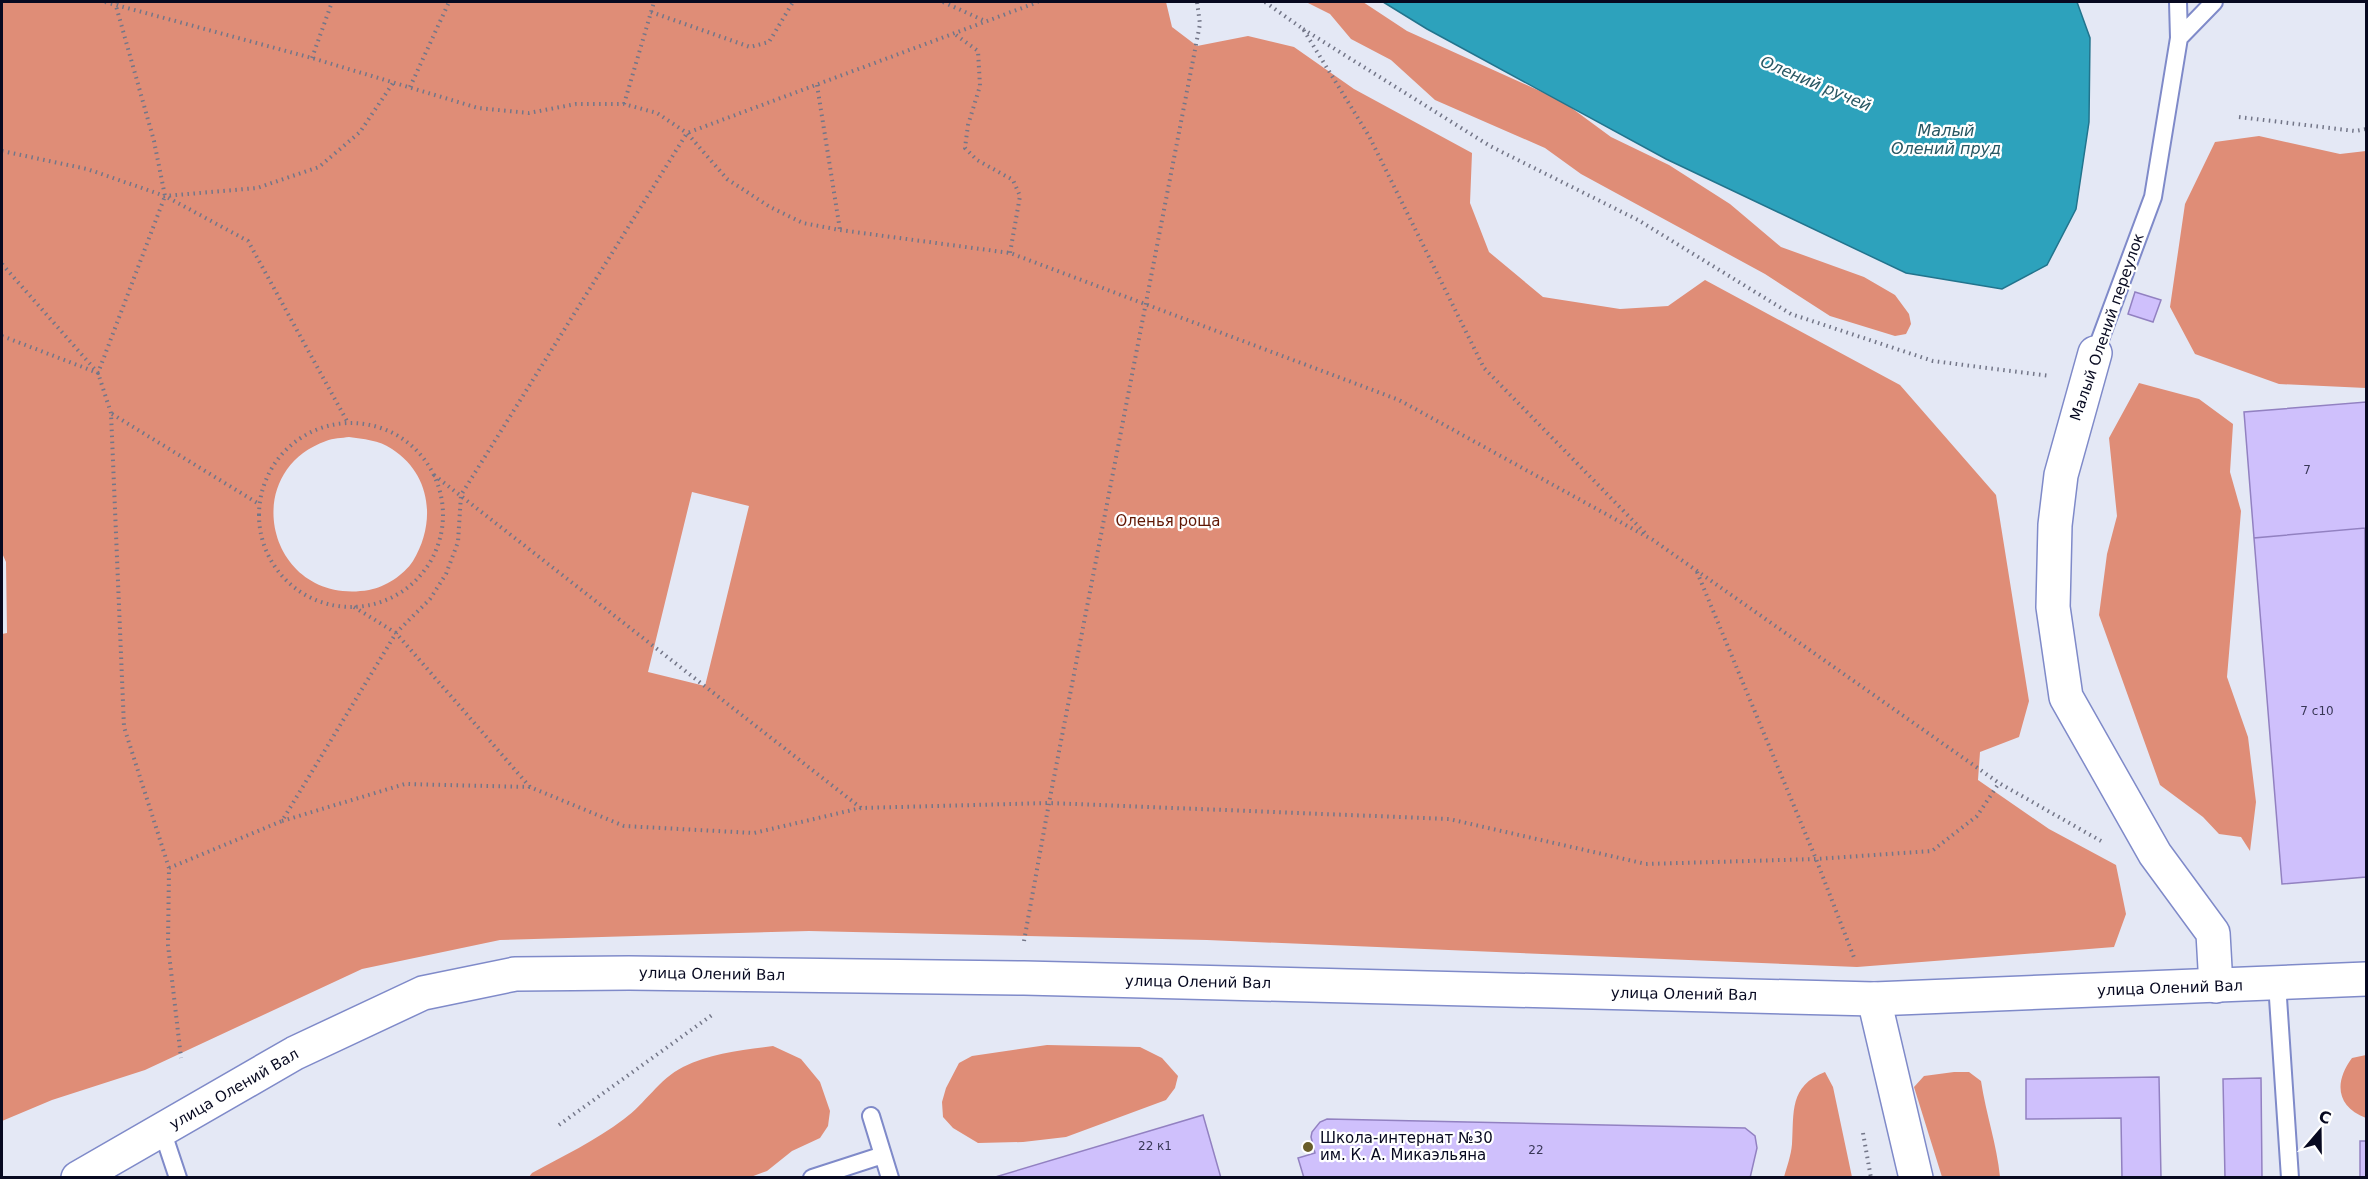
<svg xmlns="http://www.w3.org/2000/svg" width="2368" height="1179" viewBox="0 0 2368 1179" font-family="'DejaVu Sans',sans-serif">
  <rect width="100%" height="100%" fill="#e4e8f5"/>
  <!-- forest -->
  <path fill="#df8d77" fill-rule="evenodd" d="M 2,2 L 1166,2 L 1172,27 L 1197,46 L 1248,36 L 1294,47 L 1354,89 L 1472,153 L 1470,203 L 1489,252 L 1543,297 L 1620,309 L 1668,306 L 1705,280 L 1900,385 L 1996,495 L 2029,701 L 2019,737 L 1980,752 L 1978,780 L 2049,829 L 2116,865 L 2126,914 L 2114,947 L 1857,967 L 1207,940 L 809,931 L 500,940 L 362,969 L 145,1070 L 52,1100 L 2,1121 L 2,634 L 7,633 L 6,562 L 2,553 ZM 349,437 C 363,439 379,440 392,449 C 432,475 436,523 413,561 C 404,575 385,587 369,590 C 269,607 236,473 326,441 C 333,438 342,438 349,437 ZM 692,492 L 749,506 L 705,686 L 648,672 Z
    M 1306,2 L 1363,2 L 1407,31 L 1562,101 L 1611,137 L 1669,165 L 1730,204 L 1781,247 L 1864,277 L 1895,295 L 1909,314 L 1911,324 L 1906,334 L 1895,336 L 1830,316 L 1765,274 L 1581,174 L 1545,148 L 1435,100 L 1391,60 L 1351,39 L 1330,14 Z
    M 2259,136 L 2340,154 L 2366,151 L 2366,388 L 2279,384 L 2195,354 L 2170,307 L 2185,204 L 2215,142 Z
    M 2139,383 L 2199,399 L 2233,424 L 2230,472 L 2241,511 L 2227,677 L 2248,737 L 2256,802 L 2250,851 L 2241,837 L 2219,834 L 2203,817 L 2160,785 L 2099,615 L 2107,554 L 2117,516 L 2109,438 Z
    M 1047,1045 L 1140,1047 L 1162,1058 L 1178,1076 L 1175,1088 L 1166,1100 L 1066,1137 L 1023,1142 L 978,1143 L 953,1128 L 943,1117 L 942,1102 L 946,1088 L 959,1063 L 972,1056 Z
    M 773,1046 L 801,1059 L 820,1082 L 830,1111 L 828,1126 L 820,1138 L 792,1151 L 767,1171 L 748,1178 L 529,1177 L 532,1173 C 563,1156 595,1141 624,1119 C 645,1104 659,1079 683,1067 C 710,1053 743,1050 773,1046 Z
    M 2366,1055 L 2366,1118 C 2336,1107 2334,1082 2352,1058 Z
    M 1825,1072 L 1833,1087 L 1852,1177 L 1784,1177 C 1787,1166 1791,1156 1792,1144 C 1794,1112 1789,1086 1825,1072 Z
    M 1954,1072 L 1969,1072 L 1981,1081 C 1986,1114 1997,1145 2000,1177 L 1942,1177 L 1914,1087 L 1924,1076 Z"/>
  <!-- water -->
  <path fill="#2da2bc" stroke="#22748d" stroke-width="1.5" d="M 1383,2 L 2077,2 L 2090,38 L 2089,122 L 2076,209 L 2047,265 L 2002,289 L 1906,273 L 1666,159 L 1427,29 Z"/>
  <!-- building -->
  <path fill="#cfc0fc" stroke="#9281c1" stroke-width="1.5" d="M 2135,292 L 2161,300 L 2153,322 L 2128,314 Z
    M 2366,402 L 2366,546 L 2365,528 L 2254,538 L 2244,412 Z
    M 2365,528 L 2366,877 L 2282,884 L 2254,538 Z
    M 2159,1077 L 2161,1178 L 2122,1178 L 2121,1118 L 2026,1119 L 2026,1079 Z
    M 2261,1078 L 2262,1178 L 2225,1178 L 2223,1079 Z
    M 1203,1115 L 1221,1178 L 992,1178 Z
    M 1327,1119 L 1745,1128 L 1755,1136 L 1757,1148 L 1750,1178 L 1304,1178 L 1298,1158 L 1315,1153 L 1311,1137 L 1312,1132 L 1320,1122 Z
    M 2360,1141 L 2366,1141 L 2366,1178 L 2360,1178 Z"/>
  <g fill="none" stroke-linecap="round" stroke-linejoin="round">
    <!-- lane casing -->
    <g stroke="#7f8ac9" stroke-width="20">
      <path id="lane" d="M 2178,2 L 2179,38
        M 2095,353 L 2153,197 L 2179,38 L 2214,2
        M 2277,983 L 2290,1178
        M 871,1116 L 890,1178
        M 162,1130 L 178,1178
        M 812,1178 L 883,1155"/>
    </g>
    <!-- street casing -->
    <g stroke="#7f8ac9" stroke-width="36">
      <path id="street" d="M 2095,353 L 2061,475 L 2055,525 L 2053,607 L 2066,697 L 2155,854 L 2213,933 L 2216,986
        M 1874,999 L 1916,1178"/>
    </g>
    <!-- secondary casing -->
    <g stroke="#7f8ac9" stroke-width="36">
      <path id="secondary" d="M 78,1178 L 295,1053 L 423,993 L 515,974 L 629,973 L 1024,978 L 1874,999 L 2366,979"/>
    </g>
    <!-- path -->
    <path stroke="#737688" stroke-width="4" stroke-dasharray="1.5 4.5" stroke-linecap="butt" d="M 105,2 L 312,58 L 478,108 L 529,113 L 576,104 L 624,104 L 657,113 L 687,133 L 727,179 L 770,207 L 803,223 L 840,230 L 1010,253 L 1399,400 L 1653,540 L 1999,783 L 2101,841
      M 117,2 L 116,6 L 154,141 L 165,196 L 248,241 L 348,423
      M 943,2 L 985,21
      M 1265,2 L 1303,29 L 1369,136 L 1484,368 L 1648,536
      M 651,12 L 750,47 L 769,42 L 793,2
      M 1303,29 L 1490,146 L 1638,220 L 1791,314 L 1933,361 L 2050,376
      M 956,35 L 978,51 L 980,86 L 968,125 L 965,148 L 977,160 L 1013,180 L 1020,196 L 1010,253
      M 312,58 L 332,2
      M 817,85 L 840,230
      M 410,87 L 449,2
      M 624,104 L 654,2
      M 2239,117 L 2355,131 L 2366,129
      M 2,151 L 87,169 L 165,196 L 257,188 L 319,167 L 360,132 L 393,83
      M 2,264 L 98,373 L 111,413 L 124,727 L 169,868 L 168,945 L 181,1058
      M 2,336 L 98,373 L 165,196
      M 112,414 L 259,504
      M259 515a92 92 0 1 1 184 0a92 92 0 1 1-184 0Z
      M 434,475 L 861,808 L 1049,803 L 1449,819 L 1646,864 L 1816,859 L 1932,851 L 1977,816 L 1999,783
      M 1697,572 L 1816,859 L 1855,960
      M 354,607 L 396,633 L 530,787
      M 282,821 L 405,784 L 530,787 L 624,826 L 754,833 L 861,808
      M 169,868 L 282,821 L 396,633 L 430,599 L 446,574 L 458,542 L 461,495 L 687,133 L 1038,2
      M 1024,941 L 1049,803 L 1200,24 L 1197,2
      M 559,1125 L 712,1015
      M 1863,1133 L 1871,1178"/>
    <!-- lane -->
    <use href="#lane" stroke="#fff" stroke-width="16"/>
    <!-- street -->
    <use href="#street" stroke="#fff" stroke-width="33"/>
    <!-- secondary -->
    <use href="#secondary" stroke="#fff" stroke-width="33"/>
  </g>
  <!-- markers -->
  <circle fill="#695d29" stroke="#fff" stroke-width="2" cx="1308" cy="1147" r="6"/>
  <g text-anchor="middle" stroke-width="4.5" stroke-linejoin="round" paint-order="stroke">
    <!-- number labels -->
    <g font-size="12" fill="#393757">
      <text x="2307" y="474">7</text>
      <text x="2317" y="715">7 с10</text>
      <text x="1155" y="1150">22 к1</text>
      <text x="1536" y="1154">22</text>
    </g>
    <!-- street labels -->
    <g font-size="15" fill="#070920" stroke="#fff">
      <text transform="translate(2107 327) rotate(-71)" y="5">Малый Олений переулок</text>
      <text transform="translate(712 974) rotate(1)" y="5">улица Олений Вал</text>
      <text transform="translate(1198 982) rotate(1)" y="5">улица Олений Вал</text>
      <text transform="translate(2170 988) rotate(-2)" y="5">улица Олений Вал</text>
      <text transform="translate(1684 994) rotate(1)" y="5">улица Олений Вал</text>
      <text transform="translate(234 1089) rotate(-30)" y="5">улица Олений Вал</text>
    </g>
    <!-- park labels -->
    <g font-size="15" fill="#601703" stroke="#fff">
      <text x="1168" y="526">Оленья роща</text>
    </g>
    <!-- poi labels -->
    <g font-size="15" fill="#070920" stroke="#fff" text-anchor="start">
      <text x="1320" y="1143">Школа-интернат №30<tspan x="1320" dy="17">им. К. А. Микаэльяна</tspan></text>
    </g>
    <!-- water labels -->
    <g font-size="16" font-style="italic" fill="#285763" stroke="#fff">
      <text transform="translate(1816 83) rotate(23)" y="6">Олений ручей</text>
      <text x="1946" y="136">Малый<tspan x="1946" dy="18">Олений пруд</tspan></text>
    </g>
  </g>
  <!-- border -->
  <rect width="2368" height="1179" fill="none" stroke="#070920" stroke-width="6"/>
  <!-- north arrow -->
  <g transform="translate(2320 1131) rotate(20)" stroke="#ffffff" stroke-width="4.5" paint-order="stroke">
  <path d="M0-4.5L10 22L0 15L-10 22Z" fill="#070920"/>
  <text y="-9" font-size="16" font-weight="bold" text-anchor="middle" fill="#070920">С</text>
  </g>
</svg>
